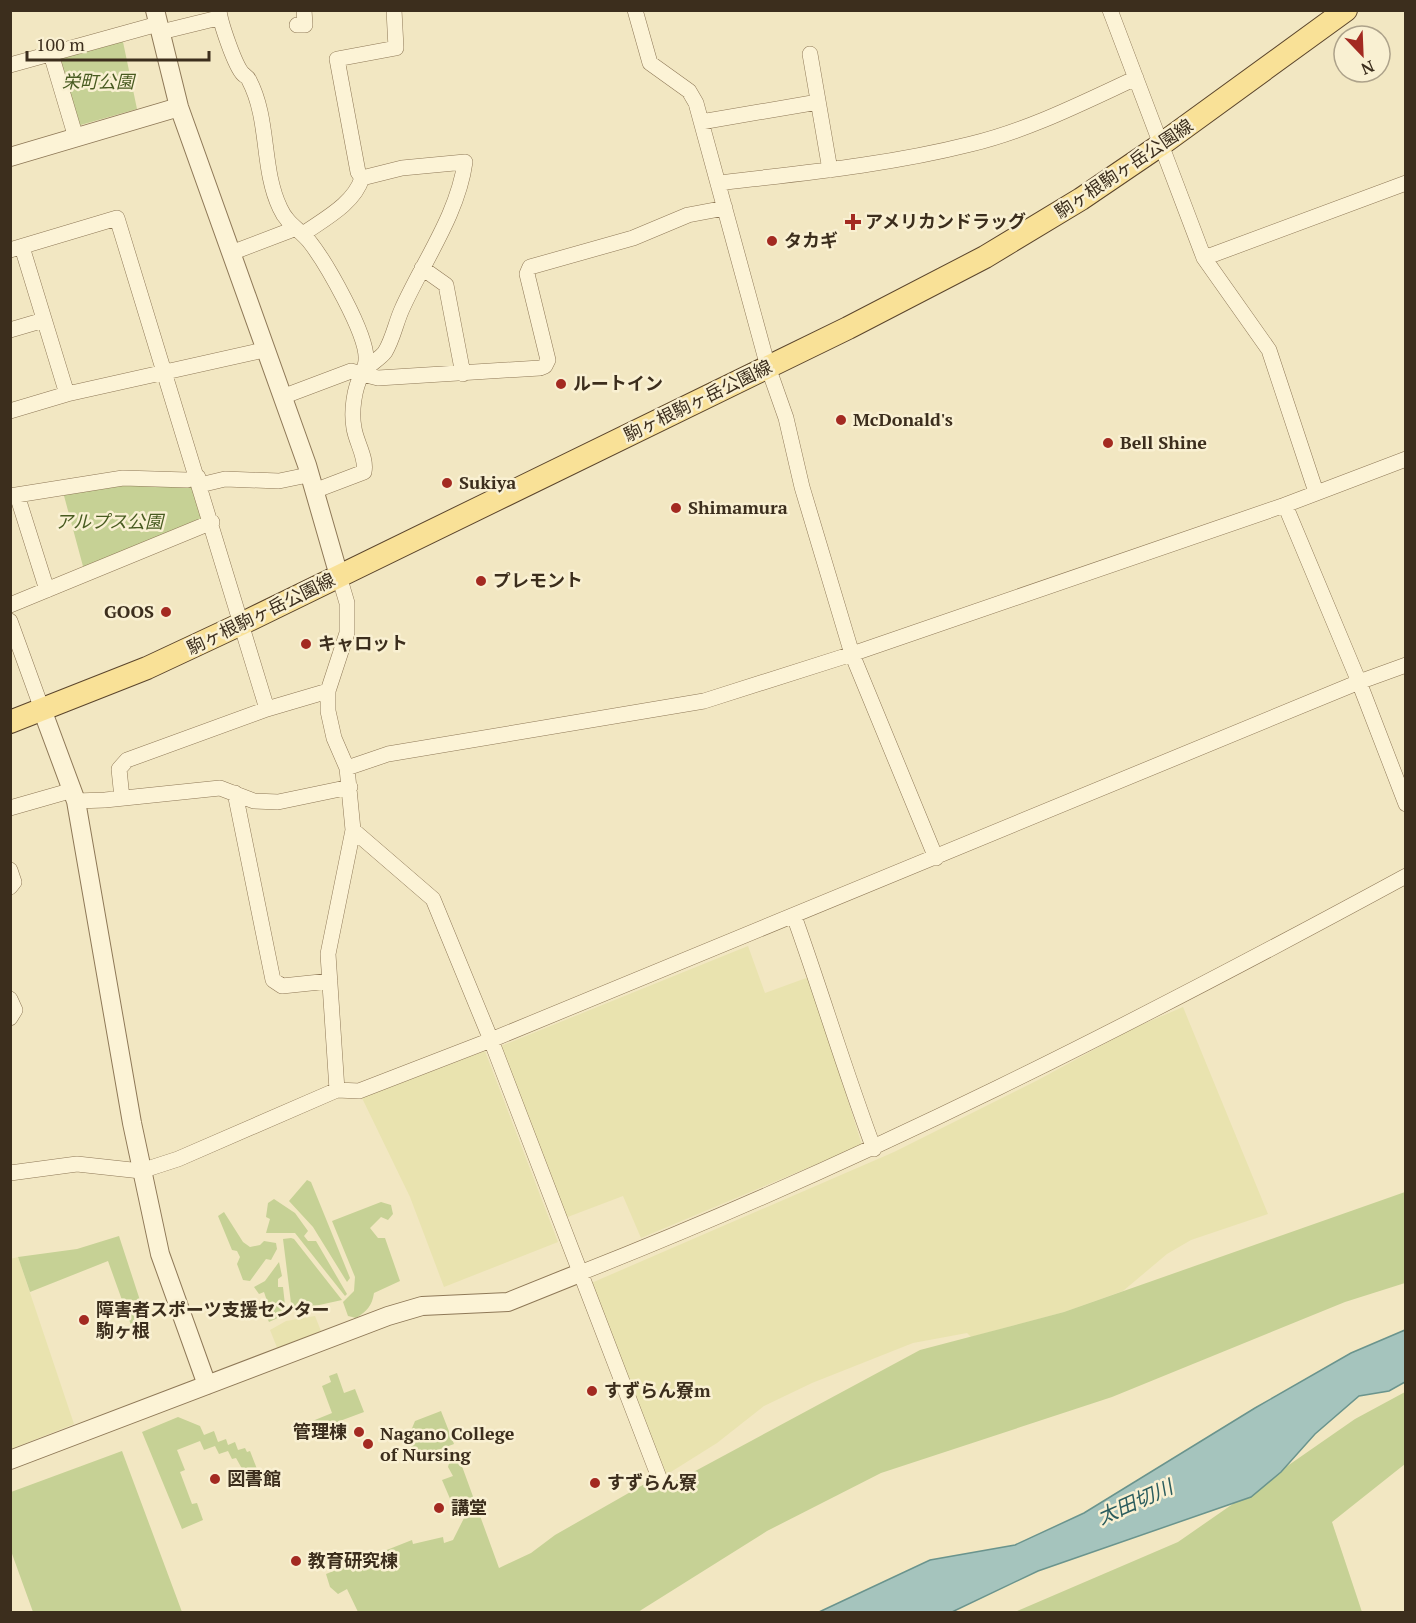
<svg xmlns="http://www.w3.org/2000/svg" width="1416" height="1623" viewBox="0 0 1416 1623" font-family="'PT Serif','Noto Sans JP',serif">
  <rect width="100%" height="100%" fill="#f2e7c2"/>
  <!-- farmland -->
  <path fill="#e9e3af" d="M 748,946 L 765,993 L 809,977 L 862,1145 L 641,1238 L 623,1196 L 565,1218 L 501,1046 Z
    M 1183,1007 L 1268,1214 L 1191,1240 L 1167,1254 L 1123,1291 L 1064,1312 L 971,1337 L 967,1333 L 913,1343 L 812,1383 L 764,1406 L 717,1443 L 666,1475 L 589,1284 L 894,1152 L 1038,1080 L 1134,1028 Z
    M 485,1051 L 558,1242 L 444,1287 L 410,1197 L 362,1098 Z
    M 18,1257 L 74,1424 L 11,1449 L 10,1259 Z
    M 315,1316 L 321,1331 L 278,1350 L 270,1330 L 286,1321 Z"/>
  <!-- green -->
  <path fill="#c6d195" d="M 122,37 L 137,109 L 77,126 L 58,61 L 62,55 Z
    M 123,484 L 190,484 L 195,488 L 203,517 L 198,523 L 84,570 L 63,492 Z
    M 307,1180 L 311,1182 L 350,1278 L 347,1282 L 313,1227 L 289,1201 Z
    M 1405,1192 L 1405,1283 L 1345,1302 L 1112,1397 L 881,1473 L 767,1531 L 638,1612 L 358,1612 L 347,1589 L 338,1594 L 330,1587 L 326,1574 L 412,1540 L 413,1544 L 443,1537 L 444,1543 L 453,1540 L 466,1514 L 460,1498 L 451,1501 L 442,1480 L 453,1476 L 448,1467 L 450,1460 L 459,1458 L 499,1568 L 531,1553 L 555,1535 L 648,1482 L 662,1487 L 686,1476 L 920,1350 L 1064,1312 Z
    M 274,1199 L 295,1213 L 308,1231 L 304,1236 L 308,1241 L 316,1241 L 347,1294 L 345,1296 L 295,1233 L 266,1233 L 270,1219 L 266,1217 L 268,1203 Z
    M 381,1202 L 391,1205 L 393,1214 L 388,1220 L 381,1217 L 370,1228 L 378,1238 L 385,1238 L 400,1281 L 374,1293 C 372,1306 367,1311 356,1318 L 348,1316 L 343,1302 L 354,1291 L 355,1277 L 332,1221 Z
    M 224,1212 L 243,1242 L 250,1247 L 260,1245 L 264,1241 L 276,1243 L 277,1249 L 271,1260 L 266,1259 L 250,1281 L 243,1280 L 237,1264 L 240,1257 L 237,1251 L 232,1250 L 218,1216 Z
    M 119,1236 L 150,1331 L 136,1339 L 108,1261 L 30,1292 L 18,1257 L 77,1249 Z
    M 291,1238 L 294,1239 L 342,1300 L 292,1311 L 283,1239 Z
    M 279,1262 L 282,1276 L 278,1279 L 278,1287 L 283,1287 L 286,1314 L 269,1322 L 265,1313 L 268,1304 L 264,1292 L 259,1294 L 254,1287 L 265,1281 Z
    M 337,1373 L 344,1393 L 355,1389 L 364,1412 L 313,1431 L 310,1422 L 332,1413 L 322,1386 L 331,1382 L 329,1376 Z
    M 1405,1392 L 1405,1464 L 1332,1522 L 1362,1612 L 1015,1612 L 1178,1542 L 1355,1419 Z
    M 441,1411 L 454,1444 L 421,1456 L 413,1452 L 408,1438 L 415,1421 Z
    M 178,1417 L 200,1426 L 204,1435 L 214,1431 L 218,1442 L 226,1439 L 228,1445 L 235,1442 L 238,1450 L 245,1448 L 247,1452 L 250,1451 L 257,1469 L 245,1474 L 236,1458 L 232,1459 L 228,1451 L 219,1454 L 215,1446 L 204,1450 L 200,1441 L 177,1450 L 185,1470 L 180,1472 L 192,1504 L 197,1503 L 203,1520 L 182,1529 L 142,1432 Z
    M 122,1451 L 182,1612 L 33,1612 L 11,1551 L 11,1492 Z"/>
  <!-- water -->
  <path fill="#a5c4bd" stroke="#6a948d" stroke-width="1.5" d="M 1405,1330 L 1405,1382 L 1389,1391 L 1359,1396 L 1315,1434 L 1281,1472 L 1251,1497 L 1038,1571 L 952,1612 L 819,1612 L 930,1560 L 1015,1545 L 1084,1513 L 1255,1408 L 1351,1353 Z"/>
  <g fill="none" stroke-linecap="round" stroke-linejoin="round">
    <!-- minor casing -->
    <g stroke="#8e7857" stroke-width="16">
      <path id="minor" d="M 219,10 C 220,22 235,66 243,74 C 245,76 248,77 249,80 C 270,120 261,168 280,208 C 287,224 299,229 309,241 C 325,261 368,335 366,360 C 366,364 364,369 362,373
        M 635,10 L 650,63 L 689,91 L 696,103 L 768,367 L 786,418 L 802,487 L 852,654 L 936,858
        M 1110,10 L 1204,258 L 1269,350 L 1316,492
        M 297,25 L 305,25 L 304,10
        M 161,32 L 214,19 L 220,21
        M 51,54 L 76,138
        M 810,54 L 830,170
        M 10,65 L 158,24
        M 701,122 L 818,102
        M 718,183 C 803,173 888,165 971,144 C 1029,130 1082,103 1136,78
        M 303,234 C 324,219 354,204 362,178 L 358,172 L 337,59 L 396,48 L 394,10
        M 22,247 L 67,394
        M 10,250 L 117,218 L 267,709
        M 231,253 L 294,229
        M 1204,258 L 1406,183
        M 422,268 L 446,285 L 463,374
        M 10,330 L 44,320
        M 282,397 L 351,371 L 378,378 L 540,368 L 545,366 L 548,360 L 527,274 L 530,267 L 633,238 L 688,215 L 725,208
        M 10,411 L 67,394 L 264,350
        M 200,485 L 225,479 L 279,481 L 308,475
        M 314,491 L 364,472 C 367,458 356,442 354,428 C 351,412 354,388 362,374 C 367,365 379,360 385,352 C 393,339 396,322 402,309 C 423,262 458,214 465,162 L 402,168 L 362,178
        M 17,495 L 47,590
        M 10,496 L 123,478 L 187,480 L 198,477
        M 1285,505 L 1359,682 L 1406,804
        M 10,605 L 212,522
        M 10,621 L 43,712
        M 347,768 L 388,754 L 704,701 L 852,654 L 1285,505 L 1406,459
        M 235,793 L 273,980 L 282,986 L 330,981
        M 122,798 L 119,769 L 127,760 L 267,709 L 328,691
        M 76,801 L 105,800 L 220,788 L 254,801 L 278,802 L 350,787
        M 10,808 L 73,790
        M 353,830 L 433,899 L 491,1040 L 660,1480
        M 10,870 L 14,882 L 10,887
        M 794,916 C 822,994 845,1072 874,1149
        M 10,999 L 15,1010 L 10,1018
        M 337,1090 L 359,1091 L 491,1040 L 1359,682 L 1406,665
        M 10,1173 L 77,1164 L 141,1171 L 178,1159 L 337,1090 L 328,954 L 353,830 L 347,768 L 334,738 L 328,711 L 328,691 L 347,633 L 347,603 L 339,576
        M 580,1273 C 865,1161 1137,1022 1406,876"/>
    </g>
    <!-- tertiary casing -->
    <g stroke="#8e7857" stroke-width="20">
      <path id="tertiary" d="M 155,10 L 179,107 L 307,465 L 339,576
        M 10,157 L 179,107
        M 43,712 L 76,801 L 132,1123 L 160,1254 L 207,1385
        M 10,1460 L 388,1316 L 422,1306 L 508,1302 L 580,1273"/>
    </g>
    <!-- primary casing -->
    <g stroke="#5b452c" stroke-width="24">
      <path id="primary" d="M 10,722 L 147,668 L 241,624 L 848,328 L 985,257 L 1081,199 L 1159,146 L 1346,10"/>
    </g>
    <!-- minor -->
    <use href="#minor" stroke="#fcf3d6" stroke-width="15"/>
    <!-- tertiary -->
    <use href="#tertiary" stroke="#fcf3d6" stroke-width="18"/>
    <!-- primary -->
    <use href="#primary" stroke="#f9e197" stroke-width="22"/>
  </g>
  <!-- markers -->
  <g fill="#a32a21" stroke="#f9f0d2" stroke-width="2">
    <path d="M850 213h6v6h6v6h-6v6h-6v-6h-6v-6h6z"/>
    <circle cx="772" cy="241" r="6"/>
    <circle cx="561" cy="384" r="6"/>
    <circle cx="841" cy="420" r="6"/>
    <circle cx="1108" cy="443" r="6"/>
    <circle cx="447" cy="483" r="6"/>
    <circle cx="676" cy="508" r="6"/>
    <circle cx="481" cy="581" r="6"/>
    <circle cx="166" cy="612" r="6"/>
    <circle cx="306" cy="644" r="6"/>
    <circle cx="84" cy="1320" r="6"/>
    <circle cx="592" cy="1391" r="6"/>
    <circle cx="359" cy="1432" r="6"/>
    <circle cx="368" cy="1444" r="6"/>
    <circle cx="215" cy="1479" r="6"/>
    <circle cx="595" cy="1483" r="6"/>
    <circle cx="439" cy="1508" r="6"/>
    <circle cx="296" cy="1561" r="6"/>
  </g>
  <g text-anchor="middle" stroke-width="5" stroke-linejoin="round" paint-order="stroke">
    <!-- park labels -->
    <g font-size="18" font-style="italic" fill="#485b21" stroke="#f9f0d2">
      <text x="98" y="88">栄町公園</text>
      <text x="109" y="528">アルプス公園</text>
    </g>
    <!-- street labels -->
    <g font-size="18" fill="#3c2e1d" stroke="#f9f0d2">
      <text transform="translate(1124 169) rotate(-34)" y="6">駒ヶ根駒ヶ岳公園線</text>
      <text transform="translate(698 401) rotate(-26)" y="6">駒ヶ根駒ヶ岳公園線</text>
      <text transform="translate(261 614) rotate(-26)" y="6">駒ヶ根駒ヶ岳公園線</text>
    </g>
    <!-- poi labels -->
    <g font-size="18" font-weight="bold" fill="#3c2e1d" stroke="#f9f0d2" text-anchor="start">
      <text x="865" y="228">アメリカンドラッグ</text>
      <text x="784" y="247">タカギ</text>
      <text x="573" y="390">ルートイン</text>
      <text x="853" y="426">McDonald's</text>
      <text x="1120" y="449">Bell Shine</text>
      <text x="459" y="489">Sukiya</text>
      <text x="688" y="514">Shimamura</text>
      <text x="493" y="587">プレモント</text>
      <text x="154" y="618" text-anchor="end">GOOS</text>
      <text x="318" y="650">キャロット</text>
      <text x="96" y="1316">障害者スポーツ支援センター<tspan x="96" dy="21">駒ヶ根</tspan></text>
      <text x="604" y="1397">すずらん寮m</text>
      <text x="347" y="1438" text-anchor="end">管理棟</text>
      <text x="380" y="1440">Nagano College<tspan x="380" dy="21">of Nursing</tspan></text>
      <text x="227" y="1485">図書館</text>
      <text x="607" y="1489">すずらん寮</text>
      <text x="451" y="1514">講堂</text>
      <text x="308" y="1567">教育研究棟</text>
    </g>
    <!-- water labels -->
    <g font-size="20" font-style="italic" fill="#2b5d5e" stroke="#f9f0d2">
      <text transform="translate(1135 1502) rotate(-24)" y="7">太田切川</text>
    </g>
  </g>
  <!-- border -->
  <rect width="1416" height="1623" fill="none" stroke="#3c2e1d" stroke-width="24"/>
  <!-- north arrow -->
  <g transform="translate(1362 54) rotate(157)"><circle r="28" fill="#f9f0d2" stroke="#ada28a" stroke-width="1.5"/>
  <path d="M0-4.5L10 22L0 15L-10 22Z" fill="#a32a21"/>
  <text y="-9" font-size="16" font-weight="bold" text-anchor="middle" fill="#3c2e1d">N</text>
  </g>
  <!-- scale -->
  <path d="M27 51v9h182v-9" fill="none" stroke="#3c2e1d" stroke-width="3"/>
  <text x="36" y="51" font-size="18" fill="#3c2e1d" stroke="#f9f0d2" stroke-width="4.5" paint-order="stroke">100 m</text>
</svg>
